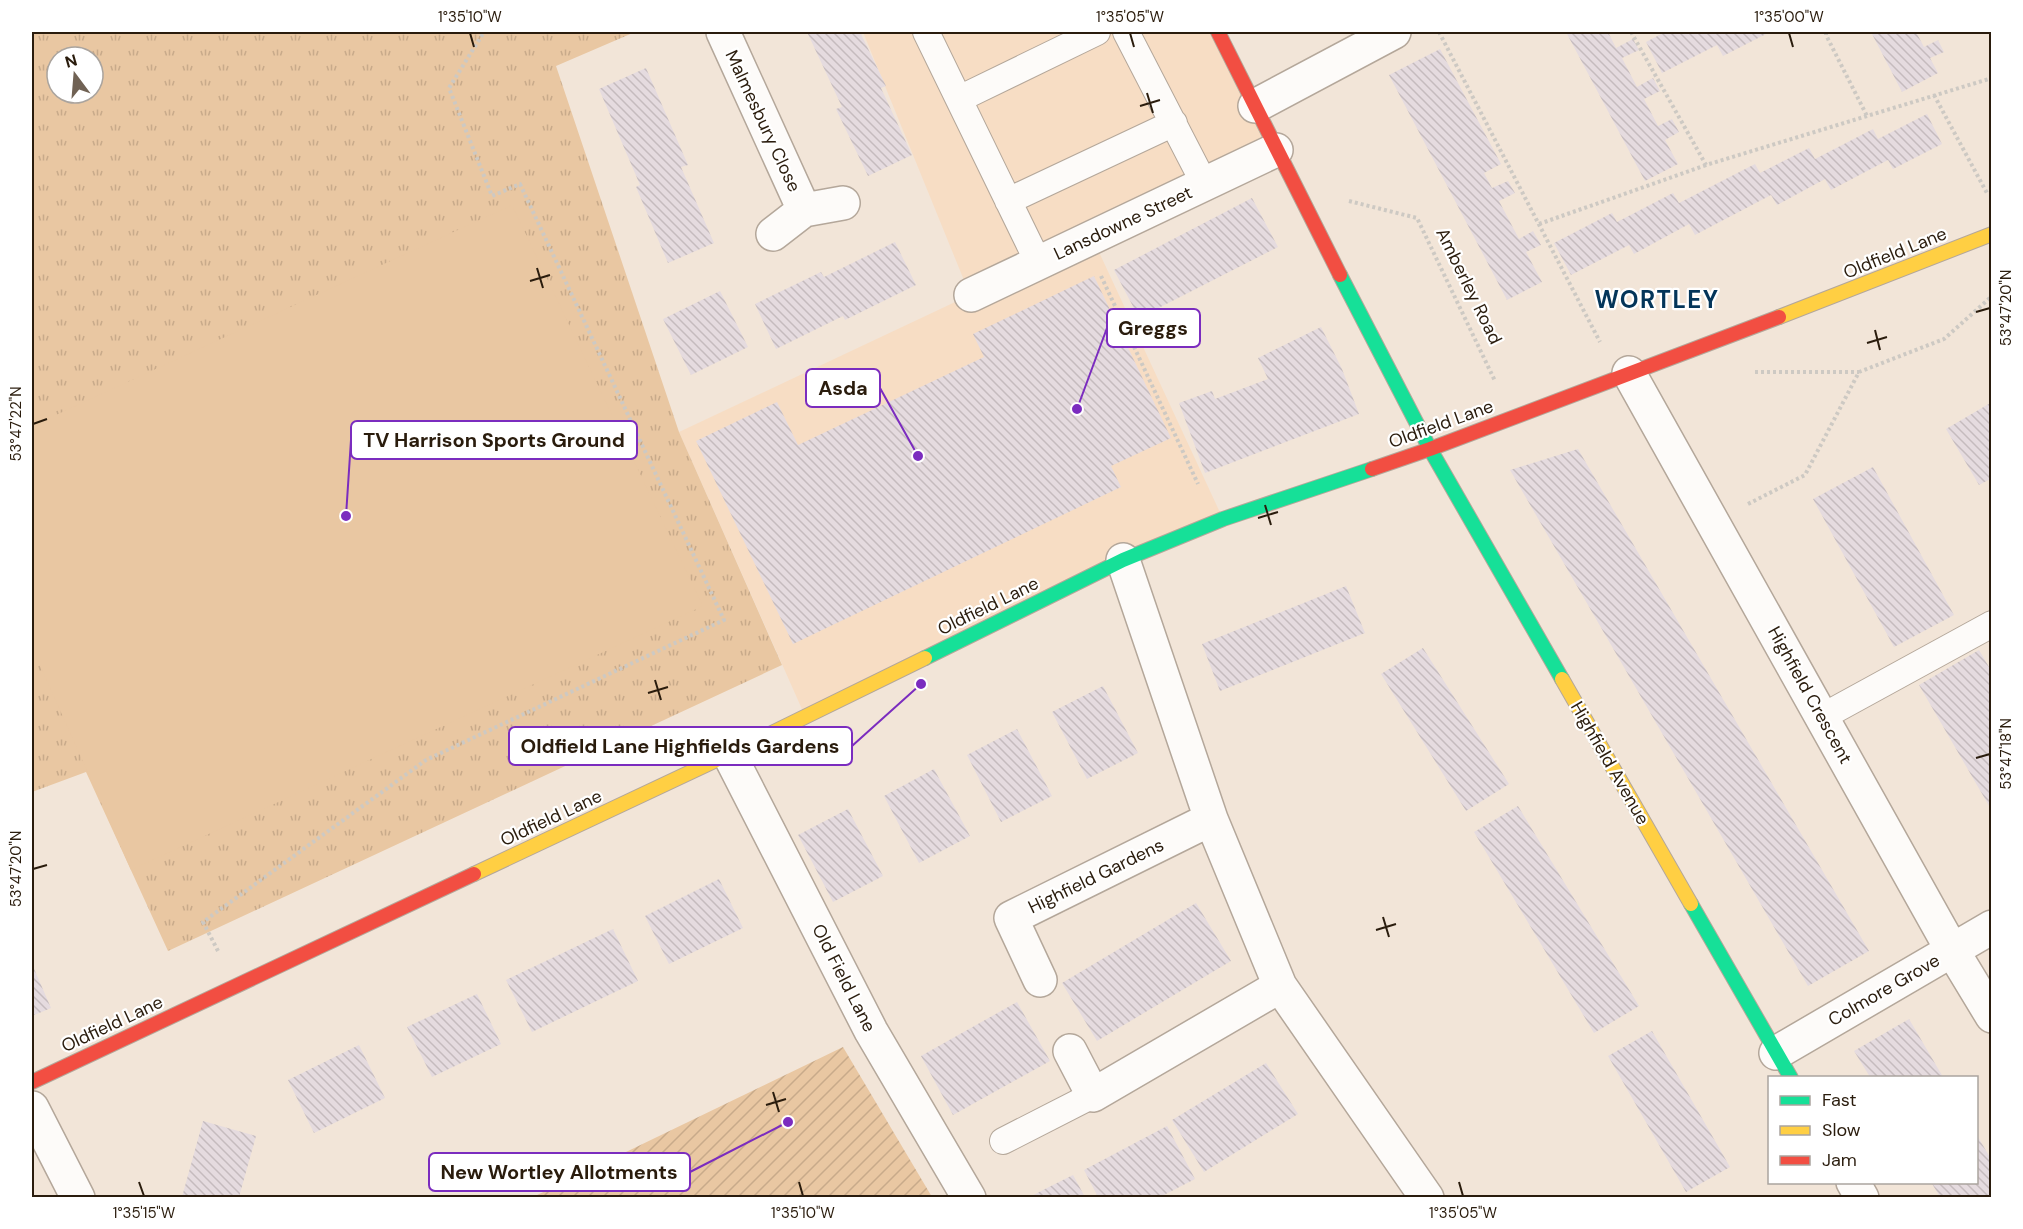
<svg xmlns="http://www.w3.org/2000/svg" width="2023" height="1229" viewBox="0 0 2023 1229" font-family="'DM Sans',sans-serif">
  <defs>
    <pattern id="grass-tufts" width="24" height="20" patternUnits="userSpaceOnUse" patternTransform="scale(1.5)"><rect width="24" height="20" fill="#e9c7a2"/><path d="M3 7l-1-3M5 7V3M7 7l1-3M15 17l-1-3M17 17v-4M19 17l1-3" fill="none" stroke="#c8aa8a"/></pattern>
    <pattern id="garden-furrows" width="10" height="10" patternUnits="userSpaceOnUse" patternTransform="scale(1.5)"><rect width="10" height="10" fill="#e9c7a2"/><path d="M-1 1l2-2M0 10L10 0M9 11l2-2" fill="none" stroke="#c8aa8a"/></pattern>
    <pattern id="building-back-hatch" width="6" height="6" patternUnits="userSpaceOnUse" patternTransform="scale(1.5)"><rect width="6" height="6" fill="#e5dbdf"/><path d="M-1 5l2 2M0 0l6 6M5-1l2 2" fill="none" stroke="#c5bbbe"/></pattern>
  </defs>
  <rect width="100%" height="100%" fill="#f2e5d8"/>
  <!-- built -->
  <path fill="#f7ddc4" d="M 863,32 L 1218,32 L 1276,150 L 1092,237 L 1223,519 L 805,716 L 679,432 L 970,295 Z"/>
  <!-- grass -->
  <path fill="url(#grass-tufts)" fill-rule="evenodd" d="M 32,32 L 635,32 L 556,66 L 679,432 L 782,665 L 168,951 L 86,772 L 32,792 ZM 57,57 L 93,57 L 93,93 L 57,93 Z"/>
  <!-- park -->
  <path fill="#e9c7a2" d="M 512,205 L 703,606 L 131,870 L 32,647 L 32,426 Z"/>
  <!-- garden -->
  <path fill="url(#garden-furrows)" d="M 843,1047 L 932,1197 L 533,1197 Z"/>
  <!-- building -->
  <path fill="url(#building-back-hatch)" d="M 807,32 L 860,32 L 886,86 L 881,88 L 912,155 L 868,176 L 836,109 L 842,107 Z
    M 1566,32 L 1608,32 L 1616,48 L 1633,39 L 1639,50 L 1622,58 L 1637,87 L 1653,78 L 1660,91 L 1644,99 L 1658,126 L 1672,119 L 1679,132 L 1665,140 L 1678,164 L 1645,181 Z
    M 1665,32 L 1770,32 L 1723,56 L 1717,45 L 1662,73 L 1646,42 Z
    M 1871,32 L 1916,32 L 1924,47 L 1938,40 L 1944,52 L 1930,58 L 1938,73 L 1902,92 Z
    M 1440,49 L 1501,164 L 1484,173 L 1492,188 L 1508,181 L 1515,193 L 1499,201 L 1519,239 L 1533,231 L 1541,245 L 1526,252 L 1542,282 L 1507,300 L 1389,75 Z
    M 646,68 L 688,165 L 681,167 L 714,243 L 668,263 L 636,187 L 640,185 L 599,89 Z
    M 1927,114 L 1942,144 L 1893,169 L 1888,160 L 1831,190 L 1825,179 L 1777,205 L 1771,195 L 1695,235 L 1689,224 L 1634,254 L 1629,245 L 1571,275 L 1554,243 L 1612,213 L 1617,222 L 1673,193 L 1679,203 L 1755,164 L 1760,173 L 1809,148 L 1815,159 L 1873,129 L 1878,139 Z
    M 1252,198 L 1278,247 L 1139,318 L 1114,270 Z
    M 895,242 L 916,285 L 845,320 L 843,316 L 776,349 L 755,304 L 821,272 L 824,277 Z
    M 1094,276 L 1171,438 L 1111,466 L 1121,487 L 793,644 L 696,441 L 777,402 L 798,445 L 984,357 L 973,334 Z
    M 720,291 L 748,347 L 691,375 L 663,319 Z
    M 1321,327 L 1342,369 L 1359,414 L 1205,473 L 1179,403 L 1212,391 L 1215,399 L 1268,379 L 1258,358 Z
    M 1992,402 L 1992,478 L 1979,485 L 1946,429 Z
    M 1578,449 L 1869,951 L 1808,986 L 1510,470 Z
    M 1873,467 L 1954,615 L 1894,647 L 1813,499 Z
    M 1346,586 L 1365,633 L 1220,691 L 1202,644 Z
    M 1423,648 L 1509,784 L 1466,811 L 1381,674 Z
    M 1979,650 L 1992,672 L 1992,811 L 1919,685 Z
    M 1103,686 L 1138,753 L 1087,779 L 1052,712 Z
    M 1017,729 L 1052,796 L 1001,822 L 967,755 Z
    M 934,769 L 970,836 L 919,863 L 884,796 Z
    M 1518,806 L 1639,1006 L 1594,1033 L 1474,832 Z
    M 848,809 L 883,876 L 833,902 L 798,835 Z
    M 719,879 L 743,928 L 669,964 L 645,916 Z
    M 1196,903 L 1231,961 L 1097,1041 L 1062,983 Z
    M 613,929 L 638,981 L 532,1032 L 506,980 Z
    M 32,964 L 51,1008 L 32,1016 Z
    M 477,994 L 501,1044 L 432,1077 L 407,1027 Z
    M 1017,1002 L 1050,1061 L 953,1115 L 921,1056 Z
    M 1909,1019 L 1943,1077 L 1870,1077 L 1854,1051 Z
    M 1652,1031 L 1730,1167 L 1686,1192 L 1608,1056 Z
    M 359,1045 L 385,1098 L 314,1133 L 288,1080 Z
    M 1266,1063 L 1298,1114 L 1204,1172 L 1172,1120 Z
    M 203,1121 L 256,1136 L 239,1197 L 182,1197 Z
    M 1167,1126 L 1195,1179 L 1160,1197 L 1098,1197 L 1084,1170 Z
    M 1977,1135 L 1992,1161 L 1992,1197 L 1940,1197 L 1931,1182 L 1977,1182 Z
    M 1073,1175 L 1085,1197 L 1030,1197 L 1041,1191 Z"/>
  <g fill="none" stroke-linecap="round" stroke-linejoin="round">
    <!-- lane casing -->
    <g stroke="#b4a79a" stroke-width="28">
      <path id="lane" d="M 926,32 L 1038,262
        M 1126,32 L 1205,185
        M 959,99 L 1097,32
        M 1008,201 L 1174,123
        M 1822,717 L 1992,624
        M 1003,1141 L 1093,1095"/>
    </g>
    <!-- street casing -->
    <g stroke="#b4a79a" stroke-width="36">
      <path id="street" d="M 723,32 L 804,210
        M 1255,106 L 1394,32
        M 773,234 L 804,210 L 843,203
        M 971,295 L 1276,150
        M 1629,373 L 1952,950 L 1992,1016
        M 1123,560 L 1211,819 L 1280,986 L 1427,1198
        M 729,754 L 871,1031 L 969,1198
        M 1040,980 L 1011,918 L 1211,819
        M 1070,1051 L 1093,1095 L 1280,986
        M 1776,1053 L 1992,927
        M 32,1108 L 78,1198
        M 1853,1182 L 1862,1198"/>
    </g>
    <!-- fast casing -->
    <g stroke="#b4a79a" stroke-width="16">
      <path id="fast" d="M 1340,275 L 1430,449 L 1562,679
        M 925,658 L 1123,560 L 1223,519 L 1372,469
        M 1691,904 L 1791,1078"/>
    </g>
    <!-- slow casing -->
    <g stroke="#b4a79a" stroke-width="16">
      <path id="slow" d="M 1779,317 L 1992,234
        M 1562,679 L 1691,904
        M 474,874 L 729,754 L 925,658"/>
    </g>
    <!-- jam casing -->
    <g stroke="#b4a79a" stroke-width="16">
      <path id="jam" d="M 1218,32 L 1340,275
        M 1372,469 L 1430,449 L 1779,317
        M 32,1082 L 474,874"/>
    </g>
    <!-- path -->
    <path stroke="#cdc9c3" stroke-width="4" stroke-dasharray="3 3" stroke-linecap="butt" d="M 1439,32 L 1600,342
      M 1631,32 L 1706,165 L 1992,78
      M 1826,32 L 1826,35 L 1867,116
      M 1934,95 L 1988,195
      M 1349,201 L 1417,218 L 1495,381
      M 1539,224 L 1706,165
      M 1101,276 L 1198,484
      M 1755,372 L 1859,372
      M 1748,504 L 1805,475 L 1859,372 L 1944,339 L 1992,296
      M 218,951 L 203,922 L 426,760 L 724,620 L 520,184 L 492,196 L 449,88 L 484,32"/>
    <!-- lane -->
    <use href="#lane" stroke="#fdfbf9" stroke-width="26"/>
    <!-- street -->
    <use href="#street" stroke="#fdfbf9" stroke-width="33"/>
    <!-- fast -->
    <use href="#fast" stroke="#16e098" stroke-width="14"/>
    <!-- slow -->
    <use href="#slow" stroke="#ffcf43" stroke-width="14"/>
    <!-- jam -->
    <use href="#jam" stroke="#f24e42" stroke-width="14"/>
  </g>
  <!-- ticks -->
  <path fill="none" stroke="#2a1c0d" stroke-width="2" d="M 470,33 L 474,47M 1130,33 L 1134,47M 1789,33 L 1793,47M 1147,93 L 1153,113M 1140,106 L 1160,100M 537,268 L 543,288M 530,281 L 550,275M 1976,312 L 1990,308M 1875,330 L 1880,350M 1867,343 L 1887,337M 33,424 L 47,419M 1265,505 L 1271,525M 1258,518 L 1278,512M 655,680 L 661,700M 648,693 L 668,687M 1976,758 L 1990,754M 33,869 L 47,865M 1383,917 L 1389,937M 1376,930 L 1396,924M 773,1092 L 779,1112M 766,1105 L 786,1099M 139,1182 L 144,1196M 799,1182 L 803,1196M 1459,1182 L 1463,1196"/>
  <g text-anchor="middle" stroke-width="4.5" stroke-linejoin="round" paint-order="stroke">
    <!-- street labels -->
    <g font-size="18" fill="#2a1c0d" stroke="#fff">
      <text transform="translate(763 121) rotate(65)" y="6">Malmesbury Close</text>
      <text transform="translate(1123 223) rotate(-25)" y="6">Lansdowne Street</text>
      <text transform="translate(1895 253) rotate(-22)" y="6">Oldfield Lane</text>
      <text transform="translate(1469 286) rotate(64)" y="6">Amberley Road</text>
      <text transform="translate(1441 424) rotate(-20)" y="6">Oldfield Lane</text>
      <text transform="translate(988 606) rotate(-26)" y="6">Oldfield Lane</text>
      <text transform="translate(1810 695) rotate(61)" y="6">Highfield Crescent</text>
      <text transform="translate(1610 763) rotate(60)" y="6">Highfield Avenue</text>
      <text transform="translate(551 818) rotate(-25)" y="6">Oldfield Lane</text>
      <text transform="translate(1096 876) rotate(-26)" y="6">Highfield Gardens</text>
      <text transform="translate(844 978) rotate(63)" y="6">Old Field Lane</text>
      <text transform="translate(1884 990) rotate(-30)" y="6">Colmore Grove</text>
      <text transform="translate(112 1024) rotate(-25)" y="6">Oldfield Lane</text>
    </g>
    <!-- district labels -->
    <g font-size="24" font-weight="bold" letter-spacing="1.5" fill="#043559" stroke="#fff">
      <text x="1657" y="308">WORTLEY</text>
    </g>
  </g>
  <!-- callouts -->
  <path fill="none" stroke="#7b2cbf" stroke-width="2" d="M1077 409L1107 328M918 456L880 388M346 516L351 440M921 684L852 746M788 1122L690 1172"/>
  <g fill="#7b2cbf" stroke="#fff" stroke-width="2">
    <circle cx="1077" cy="409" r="6"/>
    <circle cx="918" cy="456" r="6"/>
    <circle cx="346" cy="516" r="6"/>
    <circle cx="921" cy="684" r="6"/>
    <circle cx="788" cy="1122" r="6"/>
  </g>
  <g fill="#fff" stroke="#7b2cbf" stroke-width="2">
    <rect x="1107" y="309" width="93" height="38" rx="6"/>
    <rect x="806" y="369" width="74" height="38" rx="6"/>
    <rect x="351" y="421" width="286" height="38" rx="6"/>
    <rect x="509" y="727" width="343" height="38" rx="6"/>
    <rect x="429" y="1153" width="261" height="38" rx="6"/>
  </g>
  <g font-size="20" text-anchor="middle" font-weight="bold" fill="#2a1c0d">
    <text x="1153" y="335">Greggs</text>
    <text x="843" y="395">Asda</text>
    <text x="494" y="447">TV Harrison Sports Ground</text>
    <text x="680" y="753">Oldfield Lane Highfields Gardens</text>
    <text x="559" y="1179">New Wortley Allotments</text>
  </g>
  <!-- border -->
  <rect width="2023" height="1229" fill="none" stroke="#ffffff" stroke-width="66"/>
  <!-- legend -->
  <rect x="1768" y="1076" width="210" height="108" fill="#ffffff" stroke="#aaa49e" stroke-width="1.5"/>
  <rect x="1780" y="1096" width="30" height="9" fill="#16e098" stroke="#aaa49e" stroke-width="1.5"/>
  <text x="1822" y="1106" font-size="18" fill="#2a1c0d">Fast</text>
  <rect x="1780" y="1126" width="30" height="9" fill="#ffcf43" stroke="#aaa49e" stroke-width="1.5"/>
  <text x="1822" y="1136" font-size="18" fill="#2a1c0d">Slow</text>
  <rect x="1780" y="1156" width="30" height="9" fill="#f24e42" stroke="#aaa49e" stroke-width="1.5"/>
  <text x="1822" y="1166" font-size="18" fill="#2a1c0d">Jam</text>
  <!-- north arrow -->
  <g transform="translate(75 75) rotate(344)"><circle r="28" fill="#ffffff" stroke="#aaa49e" stroke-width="1.5"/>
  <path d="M0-4.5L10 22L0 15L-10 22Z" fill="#706254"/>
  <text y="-9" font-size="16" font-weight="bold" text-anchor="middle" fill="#2a1c0d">N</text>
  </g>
  <rect x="33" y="33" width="1957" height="1163" fill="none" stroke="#2a1c0d" stroke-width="2"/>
  <g font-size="15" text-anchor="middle" fill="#2a1c0d">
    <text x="470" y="22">1°35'10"W</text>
    <text x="1130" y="22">1°35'05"W</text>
    <text x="1789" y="22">1°35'00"W</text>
    <text transform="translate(2006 308) rotate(-90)" y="5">53°47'20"N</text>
    <text transform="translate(16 424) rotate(-90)" y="5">53°47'22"N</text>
    <text transform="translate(2006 754) rotate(-90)" y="5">53°47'18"N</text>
    <text transform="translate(16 869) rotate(-90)" y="5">53°47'20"N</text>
    <text x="144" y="1218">1°35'15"W</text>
    <text x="803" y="1218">1°35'10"W</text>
    <text x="1463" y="1218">1°35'05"W</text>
  </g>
</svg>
